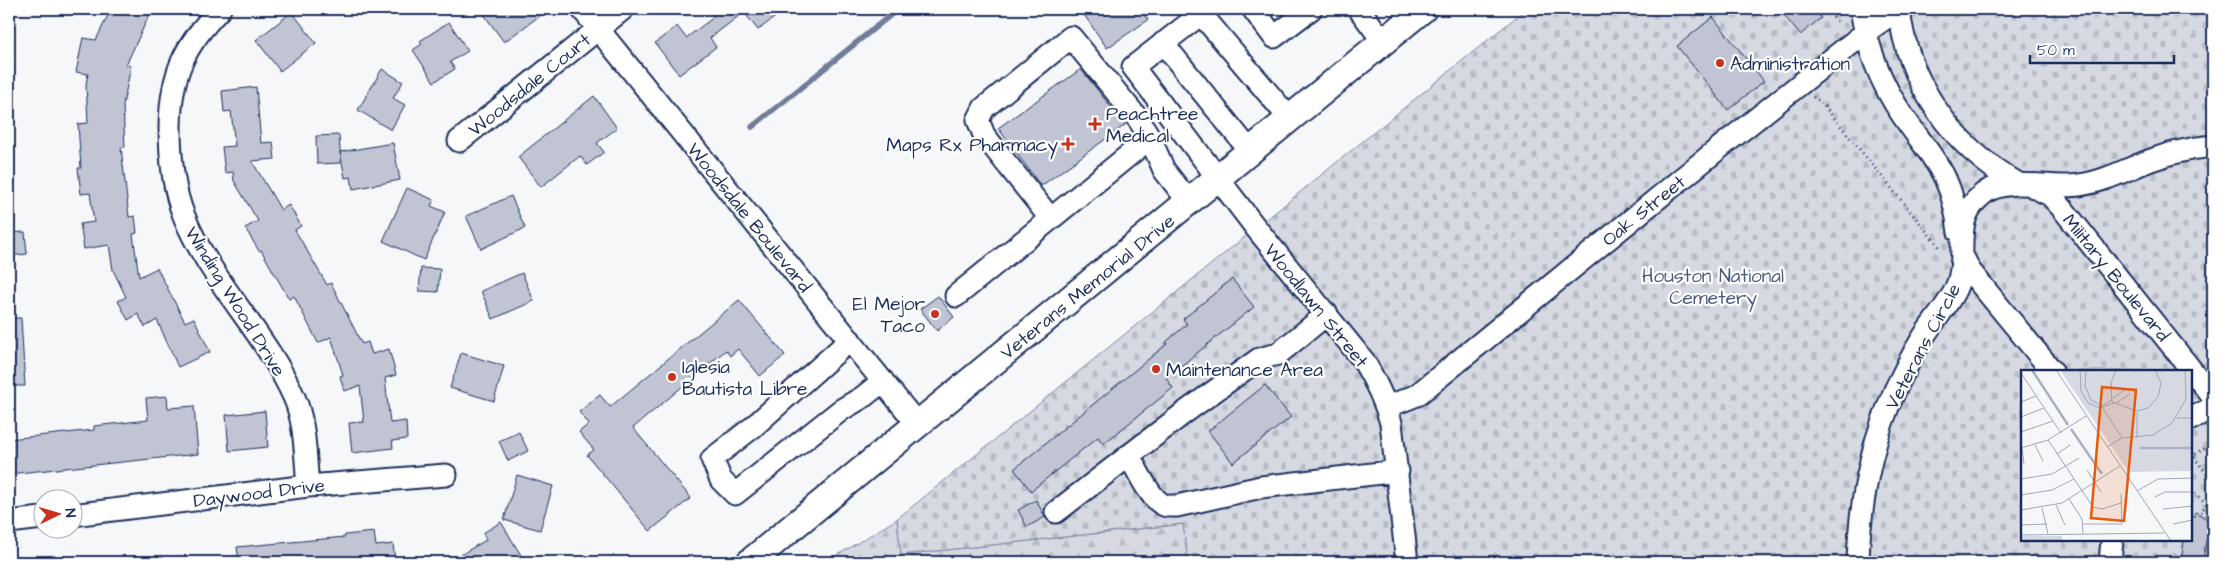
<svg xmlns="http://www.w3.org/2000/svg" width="2222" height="571" viewBox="0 0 2222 571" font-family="'Architects Daughter',sans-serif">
  <defs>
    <pattern id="forest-firs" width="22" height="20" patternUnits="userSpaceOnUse" patternTransform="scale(1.25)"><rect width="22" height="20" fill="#d6d9e2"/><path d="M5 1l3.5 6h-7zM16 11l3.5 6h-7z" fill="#b7bbc4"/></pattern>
    <pattern id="cemetery-stones" width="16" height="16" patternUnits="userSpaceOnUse" patternTransform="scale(1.25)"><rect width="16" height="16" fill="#d6d9e2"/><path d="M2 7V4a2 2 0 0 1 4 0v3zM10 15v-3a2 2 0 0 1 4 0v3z" fill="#b7bbc4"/></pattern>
  </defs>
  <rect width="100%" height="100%" fill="#f6f7f9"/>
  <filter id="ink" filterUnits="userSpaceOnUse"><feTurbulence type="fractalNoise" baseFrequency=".02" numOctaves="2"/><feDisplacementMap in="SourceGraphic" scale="10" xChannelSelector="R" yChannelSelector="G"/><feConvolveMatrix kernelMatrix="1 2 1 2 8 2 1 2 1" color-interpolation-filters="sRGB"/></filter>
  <g filter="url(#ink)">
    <!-- forest -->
    <path fill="url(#forest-firs)" stroke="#7884a0" d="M 897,519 L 901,555 L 1184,524 L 1188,562 L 831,562 L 831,559 Z"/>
    <!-- cemetery -->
    <path fill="url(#cemetery-stones)" stroke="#7884a0" fill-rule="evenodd" d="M 1526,9 L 2213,9 L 2213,562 L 1188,562 L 1183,524 L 901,555 L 897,519 ZM 2022,371 L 2191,371 L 2191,540 L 2022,540 Z"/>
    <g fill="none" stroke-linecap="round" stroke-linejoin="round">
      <!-- stream -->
      <path stroke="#707c99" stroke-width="5.5" d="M 752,127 L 898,9"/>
    </g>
    <!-- building -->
    <path fill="#c0c4d3" stroke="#1b2f5e" d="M 111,9 L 152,9 L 126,65 L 131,66 L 123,105 L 125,147 L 121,147 L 129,217 L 135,216 L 137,233 L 133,234 L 139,277 L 157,268 L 185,322 L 194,318 L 210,352 L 178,367 L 157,320 L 145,327 L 138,314 L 128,320 L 118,301 L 126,297 L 113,270 L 109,245 L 84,249 L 80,224 L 94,222 L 90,193 L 81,194 L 78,168 L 81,168 L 78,124 L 88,123 L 86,84 L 88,74 L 76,72 L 83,38 L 96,40 Z
      M 480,9 L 549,9 L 504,42 Z
      M 707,9 L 786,9 L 758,30 L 744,12 L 710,38 L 716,47 L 679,75 L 655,43 L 677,26 L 686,38 L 714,17 Z
      M 1080,9 L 1140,9 L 1148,20 L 1107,48 Z
      M 1779,9 L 1814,9 L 1821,18 L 1800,35 Z
      M 292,12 L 316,43 L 280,71 L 256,40 Z
      M 1713,17 L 1764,81 L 1728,110 L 1677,46 Z
      M 449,22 L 468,51 L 450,62 L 455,69 L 434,82 L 413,50 L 422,44 L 420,41 Z
      M 382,69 L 403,82 L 393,98 L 405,105 L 391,130 L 358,110 Z
      M 1081,69 L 1125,125 L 1041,186 L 998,128 Z
      M 256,87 L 261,143 L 273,142 L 275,159 L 252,161 L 281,210 L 289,205 L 301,226 L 295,230 L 327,285 L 331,283 L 362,344 L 368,342 L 372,354 L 389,349 L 396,375 L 385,378 L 390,423 L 406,421 L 407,439 L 392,441 L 393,448 L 352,453 L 349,423 L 364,422 L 360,386 L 344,391 L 340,376 L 343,375 L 331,337 L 318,343 L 294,296 L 289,299 L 261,250 L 259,251 L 245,228 L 258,221 L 234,181 L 233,172 L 225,173 L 222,147 L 235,146 L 231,111 L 224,112 L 222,91 Z
      M 594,96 L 617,128 L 597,143 L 604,152 L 587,165 L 580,156 L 541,187 L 518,157 Z
      M 339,135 L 341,163 L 317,164 L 316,136 Z
      M 393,143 L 400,180 L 353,189 L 351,177 L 345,178 L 340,152 Z
      M 407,188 L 434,200 L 431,206 L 445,212 L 424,260 L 383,241 Z
      M 511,196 L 525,228 L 481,249 L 466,216 Z
      M 25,232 L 27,254 L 9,256 L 9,233 Z
      M 421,268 L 440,269 L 438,292 L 419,291 Z
      M 522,273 L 534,301 L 493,319 L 481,291 Z
      M 1232,279 L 1254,307 L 1166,378 L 1173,388 L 1103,444 L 1098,437 L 1031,491 L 1014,469 L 1167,344 L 1166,342 L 1187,324 L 1183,319 Z
      M 938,296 L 954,317 L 937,331 L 920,309 Z
      M 739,300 L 785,355 L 760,376 L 738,349 L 730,356 L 726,350 L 633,428 L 691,498 L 650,531 L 587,455 L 594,450 L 579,432 L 589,424 L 579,412 L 600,395 L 610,407 Z
      M 9,318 L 21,318 L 25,386 L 9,386 Z
      M 461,353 L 504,366 L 494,401 L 450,388 Z
      M 1265,385 L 1291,417 L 1233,463 L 1208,431 Z
      M 167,396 L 168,408 L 194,406 L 198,454 L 9,474 L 9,439 L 94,430 L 94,426 L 148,420 L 146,398 Z
      M 265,411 L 268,447 L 229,451 L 226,415 Z
      M 519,432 L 528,451 L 508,461 L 499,441 Z
      M 517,475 L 553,486 L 540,530 L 504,520 Z
      M 1036,500 L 1045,517 L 1027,527 L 1018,510 Z
      M 2196,512 L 2213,523 L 2206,541 L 2203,562 L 2181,562 L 2184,540 L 2191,540 L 2191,521 Z
      M 501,522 L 525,562 L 448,562 L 486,540 L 483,533 Z
      M 374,532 L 376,546 L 393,544 L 395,562 L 239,562 L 237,547 L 345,537 L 345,535 Z"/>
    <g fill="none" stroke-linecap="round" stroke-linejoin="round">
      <!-- minor casing -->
      <g stroke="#1b2f5e" stroke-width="25">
        <path id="minor" d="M 220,9 C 184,46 171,74 170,126 C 170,156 173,189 184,216 C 210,281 265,332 294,397 C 306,424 305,457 308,486
          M 582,9 L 918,425
          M 1253,9 L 1274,37 L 1311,9
          M 1359,9 L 1383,41
          M 1861,9 C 1867,47 1881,84 1903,116 C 1934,161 1952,173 1959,232
          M 1899,9 C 1907,83 1953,147 2017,183
          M 1163,43 L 1250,151
          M 1290,119 L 1201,14 L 1133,67 L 1256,228 L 1363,360 C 1375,380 1385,400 1391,423 L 1407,562
          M 459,141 L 623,9
          M 2034,187 L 2050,195 L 2062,208 L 2213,397
          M 1050,218 L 984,135 L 978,120 L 984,108 L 1071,37 L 1139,120 L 1150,138
          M 1962,255 L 1970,271 L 2052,371
          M 956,296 L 1150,138 L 1164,170 L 1189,202
          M 850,340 L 753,427 L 712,459 L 721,480 L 735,494 L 841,410 L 863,397 L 883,381
          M 1387,407 L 1417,395 L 1718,149 L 1866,32 L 1899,9
          M 2191,419 L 2213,407
          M 1129,455 C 1136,468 1149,497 1162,504 C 1166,507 1172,506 1177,506 L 1261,487 L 1398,471
          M 1056,512 L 1184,413 L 1259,359 L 1278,354 L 1327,314
          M 72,515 L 308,486 L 446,475
          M 9,522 L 42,518
          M 1858,562 C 1860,496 1873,431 1904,372 C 1910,360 1917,347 1924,336 C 1934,320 1948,306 1956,288 C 1971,254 1948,222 1983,194 C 2007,175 2049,190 2079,185 C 2104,182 2127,169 2151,160 C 2170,153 2193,148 2213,146
          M 2110,562 L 2112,540"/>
      </g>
      <!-- major casing -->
      <g stroke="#1b2f5e" stroke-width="30">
        <path id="major" d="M 750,562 L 1423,9"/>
      </g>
      <!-- path -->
      <path stroke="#1b2f5e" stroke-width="3" stroke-dasharray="1 4" stroke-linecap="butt" d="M 1827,9 L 1839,25
        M 1813,97 L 1821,102 L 1941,249
        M 2191,453 L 2213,482
        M 2191,457 L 2213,442
        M 2191,490 L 2213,509
        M 2213,496 L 2201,512 L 2213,520
        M 2213,562 L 2213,558"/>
      <!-- minor -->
      <use href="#minor" stroke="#fff" stroke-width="21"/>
      <!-- major -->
      <use href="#major" stroke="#fff" stroke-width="26"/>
    </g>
  </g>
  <!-- markers -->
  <g fill="#c8321e" stroke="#fff" stroke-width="2">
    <circle cx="1720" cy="63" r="5"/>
    <path d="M1092.5 116.5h5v5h5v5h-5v5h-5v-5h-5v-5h5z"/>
    <path d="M1065.5 136.5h5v5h5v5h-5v5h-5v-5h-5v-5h5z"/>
    <circle cx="935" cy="314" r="5"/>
    <circle cx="1156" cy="369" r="5"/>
    <circle cx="672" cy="377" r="5"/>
  </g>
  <g text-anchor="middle" stroke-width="4.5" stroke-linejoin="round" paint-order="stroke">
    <!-- poi labels -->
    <g font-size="19" fill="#1b2f5e" stroke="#fff" text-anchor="start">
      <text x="1730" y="70">Administration</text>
      <text x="1106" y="120">Peachtree<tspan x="1106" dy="22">Medical</tspan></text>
      <text x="1058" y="151" text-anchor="end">Maps Rx Pharmacy</text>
      <text x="925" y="310" text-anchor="end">El Mejor<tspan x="925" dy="22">Taco</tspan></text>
      <text x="682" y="373">Iglesia<tspan x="682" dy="22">Bautista Libre</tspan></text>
      <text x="1166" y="376">Maintenance Area</text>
    </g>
    <!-- street labels -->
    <g font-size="19" fill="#1b2f5e" stroke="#fff">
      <text transform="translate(529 84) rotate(-39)" y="7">Woodsdale Court</text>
      <text transform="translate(1643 210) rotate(-39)" y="7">Oak Street</text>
      <text transform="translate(750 217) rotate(51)" y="7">Woodsdale Boulevard</text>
      <text transform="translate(2117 277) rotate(51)" y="7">Military Boulevard</text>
      <text transform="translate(1087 286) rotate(-39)" y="7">Veterans Memorial Drive</text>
      <text transform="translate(236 301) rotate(58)" y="7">Winding Wood Drive</text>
      <text transform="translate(1317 305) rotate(51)" y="7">Woodlawn Street</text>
      <text transform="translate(1922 346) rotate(-62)" y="7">Veterans Circle</text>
      <text transform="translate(259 492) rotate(-7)" y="7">Daywood Drive</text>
    </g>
    <!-- park labels -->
    <g font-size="19" fill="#4a5a7f" stroke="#fff">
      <text x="1713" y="282">Houston National<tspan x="1713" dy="22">Cemetery</tspan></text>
    </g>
  </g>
  <!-- overview -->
  <g transform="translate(2021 370)">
    <rect width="171" height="171" fill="#f6f7f9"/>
    <path d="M 171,76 L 172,79 L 116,81 L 116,77 Z" fill="#d6d9e2"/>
    <path d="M 171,79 L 171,101 L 107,102 L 105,98 L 107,81 Z" fill="#d6d9e2"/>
    <path d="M 39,0 L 171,0 L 171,76 L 116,77 L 116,81 L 107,81 L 105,98 Z" fill="#d6d9e2"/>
    <path d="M 0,166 L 41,166 L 41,171 L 0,171 Z" fill="#d6d9e2"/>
    <path fill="none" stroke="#a9b0c1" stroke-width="2.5" d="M 11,0 L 47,55M 50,59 L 81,104M 119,78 L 172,78"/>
    <path fill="none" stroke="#9ea7bb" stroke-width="1" d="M 35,0 L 150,171M 59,0 L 60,21 L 67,33 L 79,38 L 93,33M 65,0 L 64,16 L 70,30 L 81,36 L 91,30M 95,0 L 90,13 L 91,32 L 116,41 L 127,38 L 137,27 L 140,13 L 134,0M 0,3 L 40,63M 92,28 L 105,19M 0,32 L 15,26M 95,33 L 109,24M 81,37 L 101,68M 116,42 L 116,68M 0,47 L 23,38M 156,48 L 172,48M 0,62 L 32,51M 27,70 L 72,137 L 81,139 L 100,133M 14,75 L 22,91M 86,77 L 101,68 L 132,65 L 151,53 L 165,29 L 164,0M 0,78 L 27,70 L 65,46M 1,78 L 3,94M 36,84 L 49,75M 66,100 L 80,122M 171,108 L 172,133M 0,109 L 31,104 L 58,88M 116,121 L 137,109 L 172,108M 0,125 L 31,120 L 53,109M 134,127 L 144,122 L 171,122M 48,129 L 61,149 L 62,164M 35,135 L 44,155M 21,138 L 27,164M 142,139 L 172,136M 0,140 L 41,133 L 99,96M 62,154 L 101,154 L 100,124M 152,154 L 172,150M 0,155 L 26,154M 0,165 L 143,163"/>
    <path fill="#e8590c" fill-opacity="0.15" stroke="#e8590c" stroke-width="2.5" d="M 81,17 L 115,20 L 103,151 L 70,148 Z"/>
    <rect width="171" height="171" fill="none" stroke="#1b2f5e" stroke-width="2.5"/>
  </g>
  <!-- margin -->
  <rect width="2222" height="571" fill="none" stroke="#fff" stroke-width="30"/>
  <rect x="15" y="15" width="2192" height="541" fill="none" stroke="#1b2f5e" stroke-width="2" filter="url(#ink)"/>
  <!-- north arrow -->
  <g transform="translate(58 514) rotate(85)"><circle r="24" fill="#ffffff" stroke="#a4acbf"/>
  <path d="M0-4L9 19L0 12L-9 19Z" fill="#c8321e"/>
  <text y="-8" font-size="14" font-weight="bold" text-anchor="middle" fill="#1b2f5e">N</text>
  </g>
  <!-- scale -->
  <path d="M2030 55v8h144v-8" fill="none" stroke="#1b2f5e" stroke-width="2.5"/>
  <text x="2037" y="55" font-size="15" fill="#1b2f5e" stroke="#ffffff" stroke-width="4" paint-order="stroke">50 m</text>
</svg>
